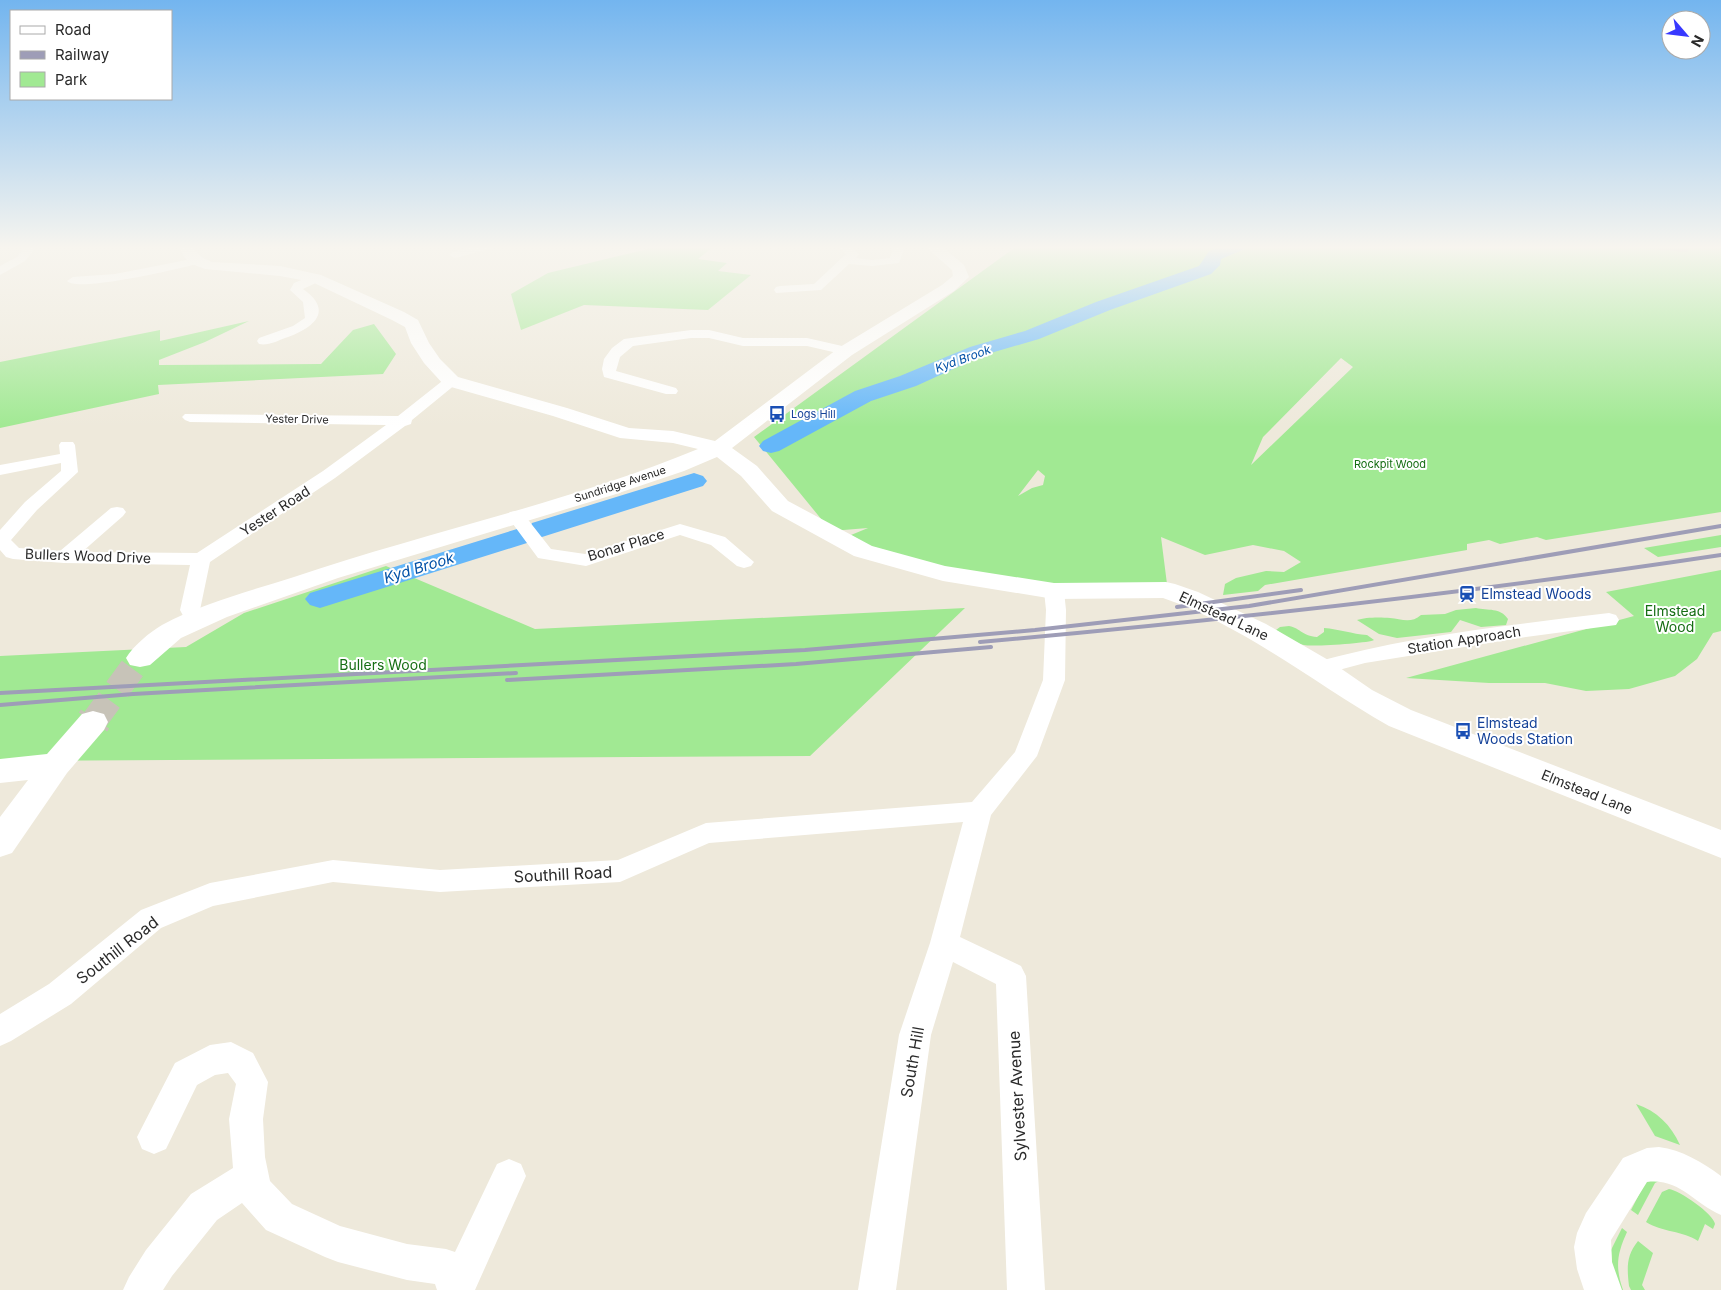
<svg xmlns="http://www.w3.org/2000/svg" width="1721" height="1290" viewBox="0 0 1721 1290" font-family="Inter,sans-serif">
  <rect width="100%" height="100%" fill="#eee9db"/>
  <!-- green -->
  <path fill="#a1e993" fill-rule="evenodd" d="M 660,246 L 714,246 L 698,259 L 727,263 L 718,271 L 751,275 L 708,310 L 584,305 L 521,330 L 511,294 L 548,273 Z
    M 1017,246 L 1721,246 L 1721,512 L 1546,540 L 1537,537 L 1500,544 L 1489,540 L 1467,544 L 1467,550 L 1265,585 L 1258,591 L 1223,595 L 1225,584 L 1236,578 L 1266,571 L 1284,572 L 1301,562 L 1284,551 L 1253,545 L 1205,555 L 1161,537 L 1167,584 L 1053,586 L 943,567 L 870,546 L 851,535 L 868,528 L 831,531 L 754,437 ZM 1341,358 L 1353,367 L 1251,465 L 1263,437 ZM 1038,470 L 1045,476 L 1043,485 L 1032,488 L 1018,496 Z
    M 249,321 L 205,342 L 159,360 L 159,365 L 321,364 L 353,330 L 374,324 L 396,354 L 383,374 L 158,385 L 159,394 L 0,428 L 0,362 L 160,330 L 160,341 Z
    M 1721,535 L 1721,547 L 1658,557 L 1644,548 Z
    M 386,566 L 535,629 L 965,608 L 810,756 L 0,761 L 0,656 L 186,647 L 244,613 Z
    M 1721,570 L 1721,631 L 1713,633 L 1697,659 L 1675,676 L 1629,689 L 1586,691 L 1545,683 L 1489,683 L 1406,678 L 1634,616 L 1606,592 Z
    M 1476,608 C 1488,611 1500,607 1508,619 L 1506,625 L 1481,627 L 1460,620 L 1451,632 L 1397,638 L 1379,634 L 1357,620 C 1365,617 1381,617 1390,618 C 1401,619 1411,624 1421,615 L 1445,614 L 1456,610 Z
    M 1289,626 C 1302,629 1302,636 1317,637 L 1324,632 L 1324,628 C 1339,629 1352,634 1367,635 L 1374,640 C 1370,643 1313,647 1304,645 C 1295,644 1284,635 1276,630 L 1280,627 Z
    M 1636,1104 C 1657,1111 1671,1125 1680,1145 L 1655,1136 Z
    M 1666,1173 L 1676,1178 L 1721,1209 L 1721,1214 L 1676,1182 L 1663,1179 L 1655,1183 L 1638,1215 L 1631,1210 L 1644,1185 L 1650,1176 Z
    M 1669,1189 C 1679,1190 1714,1214 1715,1224 L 1713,1229 L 1705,1224 L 1698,1241 C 1684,1231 1661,1232 1646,1222 L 1662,1192 Z
    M 1622,1228 L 1627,1232 C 1617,1254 1615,1267 1623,1290 L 1617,1290 L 1613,1282 L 1611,1250 Z
    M 1638,1241 L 1653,1253 L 1642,1285 L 1645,1290 L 1631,1290 L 1629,1286 C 1627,1268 1626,1256 1638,1241 Z"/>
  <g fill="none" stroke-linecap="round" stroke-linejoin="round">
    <!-- river -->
    <path fill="#65b7f9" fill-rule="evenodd" d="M 1223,246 L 1247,246 L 1245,249 L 1221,259 L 1220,265 L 1211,274 L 1110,310 L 1039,339 L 984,355 L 916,386 L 871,401 L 779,451 L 771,453 L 763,451 L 759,446 L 763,441 L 855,391 L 900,376 L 970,347 L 1025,331 L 1096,302 L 1199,266 L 1209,251 Z
      M 694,473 L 703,476 L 707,481 L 703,486 L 542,537 L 532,535 L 529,529 L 532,523 Z
      M 517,529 L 527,531 L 531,537 L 527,543 L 320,608 L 310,605 L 305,599 L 310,593 Z"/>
    <!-- secondary-tunnel-far1 -->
    <path stroke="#c7c3b8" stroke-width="26" stroke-dasharray="26 13" stroke-linecap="butt" d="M 94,721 L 140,658"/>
    <!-- secondary-tunnel -->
    <path stroke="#c7c3b8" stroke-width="34" stroke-dasharray="34 17" stroke-linecap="butt" d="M 93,722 L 95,719"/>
    <!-- street -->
    <path fill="#fff" fill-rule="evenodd" d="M 26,246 L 37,246 L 25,261 L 0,275 L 0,266 L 17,257 Z
      M 474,246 L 494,246 L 493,248 L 455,258 L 449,255 L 451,253 Z
      M 768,246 L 780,246 L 780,247 L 774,250 Z
      M 839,246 L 851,246 L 859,254 L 856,258 L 872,260 L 890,258 L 894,246 L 905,246 L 899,263 L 872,266 L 849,264 L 821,290 L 776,293 L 774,290 L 776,287 L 780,286 L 814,284 L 846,254 Z
      M 197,258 L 201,259 L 203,261 L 201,263 C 182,268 78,293 67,281 L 73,277 L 115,274 Z
      M 316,274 L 322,278 L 320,281 L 303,289 C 336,312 311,329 285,338 C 277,341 268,346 259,344 L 257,341 L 259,338 L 293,326 L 305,318 L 303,302 L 290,290 L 294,283 Z
      M 691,330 L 709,330 L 743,338 L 807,338 L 851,348 L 853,351 L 846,355 L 807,346 L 743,346 L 709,338 L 691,338 L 633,346 L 620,357 L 616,371 L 676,388 L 678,391 L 676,394 L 666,394 L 604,377 L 602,369 L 604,359 L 612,348 L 624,339 Z
      M 451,377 L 456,378 L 458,381 L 456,384 L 412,420 L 411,424 L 405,426 L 335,478 L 210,562 L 200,610 L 205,620 L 202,625 L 195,627 L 188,625 L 180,610 L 190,565 L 64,563 L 13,559 L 6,557 L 0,550 L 0,530 L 25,502 L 61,471 L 61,463 L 0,475 L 0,465 L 60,454 L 59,445 L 61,442 L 73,442 L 75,445 L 78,472 L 37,510 L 11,540 L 19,548 L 60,551 L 111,508 L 117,507 L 123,508 L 126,512 L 123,516 L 82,552 L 197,553 L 323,471 L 386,425 L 190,422 L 185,420 L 182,417 L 185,414 L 398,416 L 446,378 Z
      M 516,511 L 522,512 L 551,549 L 585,554 L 680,524 L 725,537 L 754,562 L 751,566 L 744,568 L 737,566 L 711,545 L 680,535 L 586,566 L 538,558 L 507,516 L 510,512 Z
      M 1054,585 L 1061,587 L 1064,591 L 1066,610 L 1065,680 L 1037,756 L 991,815 L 960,937 L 1021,966 L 1026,976 L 1045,1290 L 1007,1290 L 996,984 L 953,962 L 931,1035 L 896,1290 L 858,1290 L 899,1035 L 930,943 L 963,822 L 709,843 L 620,882 L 440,892 L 333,882 L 213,906 L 161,928 L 71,1004 L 11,1041 L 0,1046 L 0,1014 L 49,984 L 141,910 L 210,883 L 333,860 L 440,870 L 618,860 L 706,823 L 972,802 L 1015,752 L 1043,680 L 1046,610 L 1044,591 L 1047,587 Z
      M 1609,613 L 1616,615 L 1619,620 L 1616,625 L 1526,637 L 1365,663 L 1320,675 L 1312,673 L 1309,668 L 1312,663 C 1408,636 1510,625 1609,613 Z
      M 231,1042 L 253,1053 L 268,1082 L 263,1119 L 265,1157 L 270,1181 L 292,1204 L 340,1226 L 407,1244 L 446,1249 L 455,1252 L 497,1164 L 509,1159 L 521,1164 L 526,1176 L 475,1290 L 437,1290 L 435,1284 L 407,1280 L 338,1262 L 325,1257 L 266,1230 L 242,1203 L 217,1220 L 172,1276 L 163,1290 L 123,1290 L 129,1277 L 146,1250 L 191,1194 L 233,1168 L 229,1119 L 236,1084 L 228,1073 L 215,1075 L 197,1085 L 166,1149 L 154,1154 L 142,1149 L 137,1137 L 175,1063 L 210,1045 Z
      M 1659,1147 C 1682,1150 1702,1162 1721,1176 L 1721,1215 C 1693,1203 1680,1178 1647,1182 L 1611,1240 L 1612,1262 L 1622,1290 L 1584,1290 L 1577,1269 L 1574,1247 L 1577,1233 L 1586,1213 L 1623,1158 L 1647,1148 Z"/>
    <!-- secondary -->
    <path fill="#fff" fill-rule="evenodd" d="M 179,246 L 193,246 C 198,256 203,258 212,262 L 280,266 L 321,275 L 404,312 L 418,320 L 429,343 L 440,359 L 458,377 L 567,408 L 629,428 L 673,431 L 715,441 L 840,347 L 942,285 L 953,276 L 952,270 L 925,246 L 941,246 L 964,265 L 969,277 L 954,291 L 852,355 L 732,448 L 757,466 L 788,501 L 872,546 L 945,566 L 1054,583 L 1166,582 L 1175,584 L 1198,592 L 1266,624 L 1330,661 L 1372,690 L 1411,710 L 1721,830 L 1721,858 L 1389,726 C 1314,683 1246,627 1163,598 L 1054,599 L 943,581 L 854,556 L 772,511 L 741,476 L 717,457 L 684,471 L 613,495 L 338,578 L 227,617 L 181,638 L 150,665 L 140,667 L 130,665 L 126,658 C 133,646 150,632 162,625 C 203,603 250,591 294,577 C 427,532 567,503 698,449 L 673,443 L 620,438 L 553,416 L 444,385 L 424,363 L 411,343 L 405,327 L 392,320 L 312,282 L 280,276 L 205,269 L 192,264 L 185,258 Z
      M 93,711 L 104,714 L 108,722 L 104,730 L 67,773 L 12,853 L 0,857 L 0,817 L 28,780 L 0,783 L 0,759 L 47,754 L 82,714 Z"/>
    <!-- rail -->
    <path stroke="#9e9db7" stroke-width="4" d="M 1177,607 L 1301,590
      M 980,642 C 1228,620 1475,592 1721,555
      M 507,680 L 796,664 L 991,647
      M 0,693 L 805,650 L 1035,630 L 1249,606 L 1721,526
      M 0,705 L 133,694 L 516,673"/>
  </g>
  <!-- wall -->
  <path fill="#adaaa1" d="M 1626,246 L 1690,246 L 1687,252 L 1626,247 Z"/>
  <!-- sky -->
  <linearGradient id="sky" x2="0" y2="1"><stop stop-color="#73b5ef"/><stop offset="0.58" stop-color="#f7f5ef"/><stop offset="1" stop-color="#f7f5ef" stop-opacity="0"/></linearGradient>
  <rect width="1721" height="427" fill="url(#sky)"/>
  <!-- icons -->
  <defs>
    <g id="bus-bare" transform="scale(1.35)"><path d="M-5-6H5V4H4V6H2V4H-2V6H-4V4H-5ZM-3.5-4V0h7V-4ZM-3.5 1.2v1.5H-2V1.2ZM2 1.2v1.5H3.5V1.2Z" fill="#1a4fb4" stroke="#fff" stroke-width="2.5" paint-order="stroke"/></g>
    <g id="station-bare" transform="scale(1.35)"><path d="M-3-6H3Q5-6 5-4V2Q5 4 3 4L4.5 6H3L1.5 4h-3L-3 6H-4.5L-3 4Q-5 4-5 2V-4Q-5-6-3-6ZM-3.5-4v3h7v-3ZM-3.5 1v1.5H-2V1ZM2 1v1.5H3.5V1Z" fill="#1a4fb4" stroke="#fff" stroke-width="2.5" paint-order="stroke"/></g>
  </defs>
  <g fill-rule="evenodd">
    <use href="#bus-bare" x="777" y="414"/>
    <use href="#station-bare" x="1467" y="594"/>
    <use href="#bus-bare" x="1463" y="731"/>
  </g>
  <g text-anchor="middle" stroke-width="4" stroke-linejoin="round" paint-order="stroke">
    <!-- far-transit labels -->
    <g font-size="11" fill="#164399" stroke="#fff" text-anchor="start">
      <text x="791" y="418">Logs Hill</text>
    </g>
    <!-- far-street labels -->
    <g font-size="11" fill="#2a2a2a" stroke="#fff">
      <text transform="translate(297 419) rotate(1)" y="4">Yester Drive</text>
      <text transform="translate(620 484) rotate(-18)" y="4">Sundridge Avenue</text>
    </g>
    <!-- far-park labels -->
    <g font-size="11" fill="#166e14" stroke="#fff">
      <text x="1390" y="468">Rockpit Wood</text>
    </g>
    <!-- far-water labels -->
    <g font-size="12" font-style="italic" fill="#0251a7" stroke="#fff">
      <text transform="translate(963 359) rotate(-20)" y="4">Kyd Brook</text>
    </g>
    <!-- street labels -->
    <g font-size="14" fill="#2a2a2a" stroke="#fff">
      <text transform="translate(275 511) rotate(-33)" y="5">Yester Road</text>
      <text transform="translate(626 545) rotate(-17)" y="5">Bonar Place</text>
      <text transform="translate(88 556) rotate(2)" y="5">Bullers Wood Drive</text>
      <text transform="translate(1224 616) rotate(25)" y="5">Elmstead Lane</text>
      <text transform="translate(1464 640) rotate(-9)" y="5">Station Approach</text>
      <text transform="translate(1587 792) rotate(22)" y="5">Elmstead Lane</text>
    </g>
    <!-- transit labels -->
    <g font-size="14" fill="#164399" stroke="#fff" text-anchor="start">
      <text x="1481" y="599">Elmstead Woods</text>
      <text x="1477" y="728">Elmstead<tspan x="1477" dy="16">Woods Station</tspan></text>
    </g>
    <!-- park labels -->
    <g font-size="14" fill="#166e14" stroke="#fff">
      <text x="1675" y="616">Elmstead<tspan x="1675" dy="16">Wood</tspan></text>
      <text x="383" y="670">Bullers Wood</text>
    </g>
    <!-- water labels -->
    <g font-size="15" font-style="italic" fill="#0251a7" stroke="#fff">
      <text transform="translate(419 568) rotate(-17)" y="5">Kyd Brook</text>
    </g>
    <!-- near-street labels -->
    <g font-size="16" fill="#2a2a2a" stroke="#fff">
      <text transform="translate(563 874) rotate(-3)" y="6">Southill Road</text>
      <text transform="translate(117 950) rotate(-38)" y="6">Southill Road</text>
      <text transform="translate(912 1062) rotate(-80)" y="6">South Hill</text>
      <text transform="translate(1017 1096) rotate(-93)" y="6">Sylvester Avenue</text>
    </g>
  </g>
  <!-- legend -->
  <rect x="10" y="10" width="162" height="90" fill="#ffffff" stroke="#aaaaaa"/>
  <rect x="20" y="26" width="25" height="8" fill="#ffffff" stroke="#aaaaaa"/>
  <text x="55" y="35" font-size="15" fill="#2a2a2a">Road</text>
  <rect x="20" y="51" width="25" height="8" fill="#9e9db7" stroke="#aaaaaa"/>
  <text x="55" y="60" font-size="15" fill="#2a2a2a">Railway</text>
  <rect x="20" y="72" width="25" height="15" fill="#a1e993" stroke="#aaaaaa"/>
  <text x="55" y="85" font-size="15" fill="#2a2a2a">Park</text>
  <!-- north arrow -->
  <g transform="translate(1686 35) rotate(118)"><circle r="24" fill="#ffffff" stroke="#aaaaaa"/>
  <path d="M0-4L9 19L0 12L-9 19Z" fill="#3738ff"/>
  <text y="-8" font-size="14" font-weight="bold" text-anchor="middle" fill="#2a2a2a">N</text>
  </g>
</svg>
